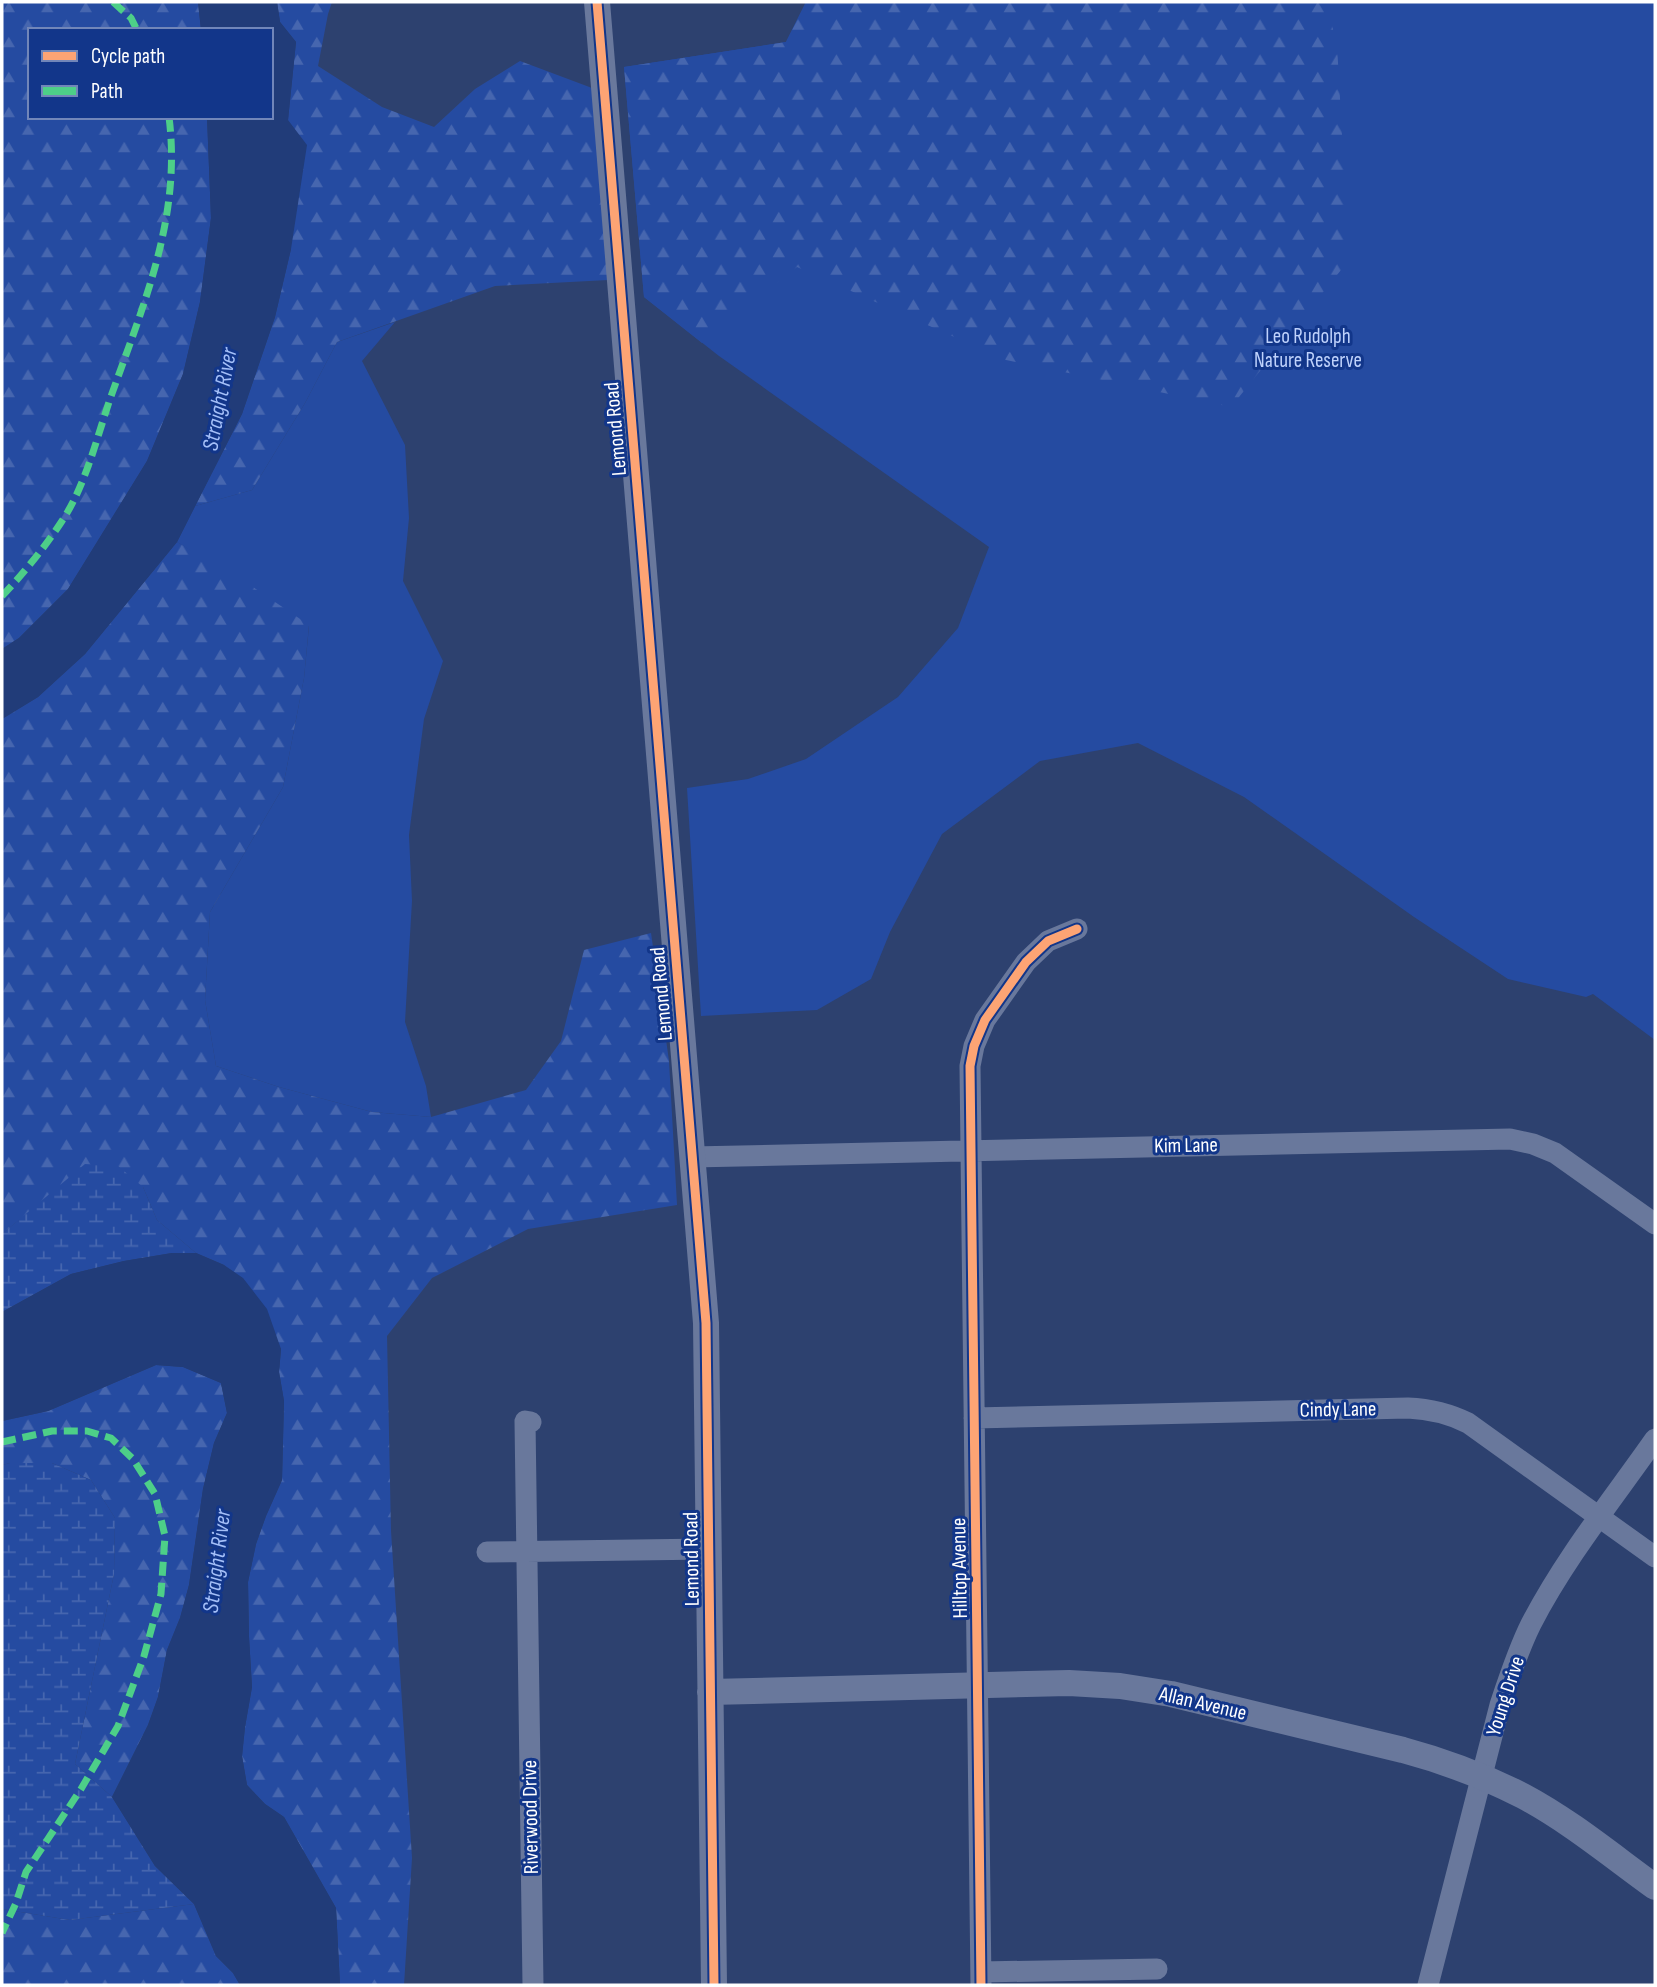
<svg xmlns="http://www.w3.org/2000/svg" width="1657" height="1987" viewBox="0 0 1657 1987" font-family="'Sofia Sans Condensed',sans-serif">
  <defs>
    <pattern id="forest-firs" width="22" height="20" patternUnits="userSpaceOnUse" patternTransform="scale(1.75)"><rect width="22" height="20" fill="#254ba1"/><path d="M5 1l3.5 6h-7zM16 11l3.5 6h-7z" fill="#4666af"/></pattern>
    <pattern id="wetland-marsh" width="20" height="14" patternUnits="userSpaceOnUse" patternTransform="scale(1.75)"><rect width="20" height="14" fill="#254ba1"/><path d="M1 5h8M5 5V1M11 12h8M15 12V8" fill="none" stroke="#4666af"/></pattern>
  </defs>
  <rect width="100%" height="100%" fill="#2d416f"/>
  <!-- green -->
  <path fill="#254ba1" d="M 806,2 L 1655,2 L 1655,1040 L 1593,994 L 1586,997 L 1508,979 L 1414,917 L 1244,797 L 1138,743 L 1040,761 L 942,834 L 890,932 L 871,979 L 817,1010 L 701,1016 L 687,788 L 748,779 L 806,759 L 898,697 L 958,628 L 989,547 L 719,356 L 644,297 L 624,67 L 786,42 Z
    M 395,322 L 362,361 L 405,445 L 409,518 L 403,581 L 443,661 L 424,719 L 409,835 L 412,901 L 405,1022 L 426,1086 L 431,1117 L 372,1112 L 279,1087 L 216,1066 L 205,1000 L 210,912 L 283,787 L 304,678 L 309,626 L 177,542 L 195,506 L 252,490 L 305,403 L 337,342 Z"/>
  <!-- forest -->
  <path fill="url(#forest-firs)" d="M 2,2 L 198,2 L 201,30 L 30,30 L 30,117 L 207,117 L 211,218 L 200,302 L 183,374 L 147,461 L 68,589 L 19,638 L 2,649 Z
    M 277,2 L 332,2 L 328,14 L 318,66 L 382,107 L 434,127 L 475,89 L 520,61 L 592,88 L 608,280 L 495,286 L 337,342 L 305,403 L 252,490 L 195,506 L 242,414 L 275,317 L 291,249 L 288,120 L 296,42 L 280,22 Z
    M 806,2 L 1326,2 L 1337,45 L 1349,260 L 1231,407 L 1006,360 L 797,267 L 702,343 L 644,297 L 624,67 L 786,42 Z
    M 177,542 L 247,583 L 309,625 L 304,678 L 283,787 L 210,912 L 205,1000 L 216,1066 L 279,1087 L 372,1112 L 431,1117 L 526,1090 L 561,1041 L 584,950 L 651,933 L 669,1061 L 677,1205 L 528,1229 L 432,1278 L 387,1336 L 391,1531 L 412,1858 L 404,1985 L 340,1985 L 336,1908 L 284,1817 L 265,1804 L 247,1785 L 242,1756 L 245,1727 L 252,1687 L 249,1637 L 248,1582 L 256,1544 L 266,1516 L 282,1480 L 284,1401 L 279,1372 L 281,1349 L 224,1265 L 196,1253 L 157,1220 L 143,1187 L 19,1220 L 2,1234 L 2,719 L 38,697 L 85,654 Z
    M 156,1365 L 183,1367 L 221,1383 L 227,1413 L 214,1443 L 203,1489 L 189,1585 L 180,1618 L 167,1650 L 158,1697 L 148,1725 L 112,1797 L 75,1764 L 114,1574 L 115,1518 L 91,1480 L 52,1463 L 10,1463 L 2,1465 L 2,1421 L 48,1411 Z
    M 194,1904 L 216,1956 L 233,1973 L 240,1985 L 2,1985 L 2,1909 L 70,1920 Z"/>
  <!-- wetland -->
  <path fill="url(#wetland-marsh)" d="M 85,1164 L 118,1166 L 143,1187 L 157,1220 L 196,1253 L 172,1253 L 124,1261 L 71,1274 L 2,1312 L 2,1234 Z
    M 10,1463 L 52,1463 L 91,1480 L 115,1518 L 114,1574 L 75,1764 L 112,1797 L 155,1866 L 194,1904 L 70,1920 L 2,1909 L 2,1465 Z"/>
  <!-- water -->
  <path fill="#213c79" d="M 198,2 L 277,2 L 280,22 L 296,42 L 288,120 L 307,145 L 291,249 L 275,317 L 242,414 L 177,542 L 85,654 L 38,697 L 2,719 L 2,649 L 19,638 L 68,589 L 147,461 L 183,374 L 200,302 L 211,218 L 207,117 L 271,117 L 271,30 L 201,30 Z
    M 172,1253 L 196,1253 L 224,1265 L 243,1278 L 267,1309 L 281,1349 L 279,1372 L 284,1401 L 282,1480 L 266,1516 L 256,1544 L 248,1582 L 249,1637 L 252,1687 L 245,1727 L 242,1756 L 247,1785 L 265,1804 L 284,1817 L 336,1908 L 340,1985 L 240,1985 L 233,1973 L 216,1956 L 194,1904 L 155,1866 L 112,1797 L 148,1725 L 158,1697 L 167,1650 L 180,1618 L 189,1585 L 203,1489 L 214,1443 L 227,1413 L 221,1383 L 183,1367 L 156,1365 L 48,1411 L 2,1421 L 2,1312 L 71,1274 L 124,1261 Z"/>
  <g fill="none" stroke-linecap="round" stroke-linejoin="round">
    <!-- minor -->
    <path stroke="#69789c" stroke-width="21" d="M 692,1157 L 1510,1139 L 1533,1144 L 1555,1153 L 1655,1224
      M 974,1418 L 1408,1408 C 1430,1409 1448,1413 1468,1423 L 1655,1557
      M 531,1422 L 525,1421 L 533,1985
      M 487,1552 L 708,1549
      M 981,1972 L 1157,1969
      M 981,1985 L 970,1066 L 974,1046 L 985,1020 L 1026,962 L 1048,941 L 1077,929
      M 1428,1985 L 1500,1705 C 1509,1678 1518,1650 1531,1624 C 1565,1558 1613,1499 1655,1439"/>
    <!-- tertiary -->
    <path stroke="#69789c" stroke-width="26" d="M 597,2 L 706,1323 L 714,1985
      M 710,1692 L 1069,1683 L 1120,1686 L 1171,1694 L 1403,1750 C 1444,1761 1484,1776 1523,1796 C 1570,1821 1612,1856 1655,1887"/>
    <!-- quiet -->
    <path stroke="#4dcf88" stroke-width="7" stroke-dasharray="14 7" stroke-linecap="butt" d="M 113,2 L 131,18 L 137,30
      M 2,596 C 23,574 45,547 62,521 C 85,486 96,441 109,402 C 142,308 182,219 169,117
      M 2,1442 L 52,1431 L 87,1431 L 111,1438 L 133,1459 L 155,1494 L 165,1536 L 161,1594 L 144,1656 L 118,1726 L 81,1789 L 26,1872 L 16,1903 L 2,1933"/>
    <!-- cycleway casing -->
    <g stroke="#12368a" stroke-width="13">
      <path id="cycleway" d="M 597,2 L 706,1323 L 714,1985
        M 981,1985 L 970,1066 L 974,1046 L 985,1020 L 1026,962 L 1048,941 L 1077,929"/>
    </g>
    <!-- cycleway -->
    <use href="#cycleway" stroke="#fda474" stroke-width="9"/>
  </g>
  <g text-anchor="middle" stroke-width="6" stroke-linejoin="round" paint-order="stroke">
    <!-- park labels -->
    <g font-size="21" fill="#bfd2fc" stroke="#12368a">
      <text x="1308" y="343">Leo Rudolph<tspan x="1308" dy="24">Nature Reserve</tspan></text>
    </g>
    <!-- street labels -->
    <g font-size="21" fill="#fff" stroke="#12368a">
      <text transform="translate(615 429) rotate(-95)" y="7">Lemond Road</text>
      <text transform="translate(661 994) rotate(-95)" y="7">Lemond Road</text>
      <text transform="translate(1186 1145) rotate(-1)" y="7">Kim Lane</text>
      <text transform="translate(1338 1409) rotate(-1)" y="7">Cindy Lane</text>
      <text transform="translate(691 1559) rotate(-91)" y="7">Lemond Road</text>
      <text transform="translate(959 1568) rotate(-91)" y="7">Hilltop Avenue</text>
      <text transform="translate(1505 1696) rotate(-72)" y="7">Young Drive</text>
      <text transform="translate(1203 1703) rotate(13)" y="7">Allan Avenue</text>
      <text transform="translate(530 1817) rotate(-91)" y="7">Riverwood Drive</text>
    </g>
    <!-- water labels -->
    <g font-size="23" font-style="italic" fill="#a4bff8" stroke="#12368a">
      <text transform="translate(219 399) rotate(-79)" y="8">Straight River</text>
      <text transform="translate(216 1561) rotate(-83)" y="8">Straight River</text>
    </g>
  </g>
  <!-- border -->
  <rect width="1657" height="1987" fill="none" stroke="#ffffff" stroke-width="7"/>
  <!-- legend -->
  <rect x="28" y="28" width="245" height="91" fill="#12368a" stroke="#7186b9" stroke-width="2"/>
  <rect x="42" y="51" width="35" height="10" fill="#fda474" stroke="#7186b9" stroke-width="2"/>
  <text x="91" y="63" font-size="21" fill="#ffffff">Cycle path</text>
  <rect x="42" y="86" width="35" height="10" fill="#4dcf88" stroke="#7186b9" stroke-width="2"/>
  <text x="91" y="98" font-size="21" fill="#ffffff">Path</text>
</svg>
